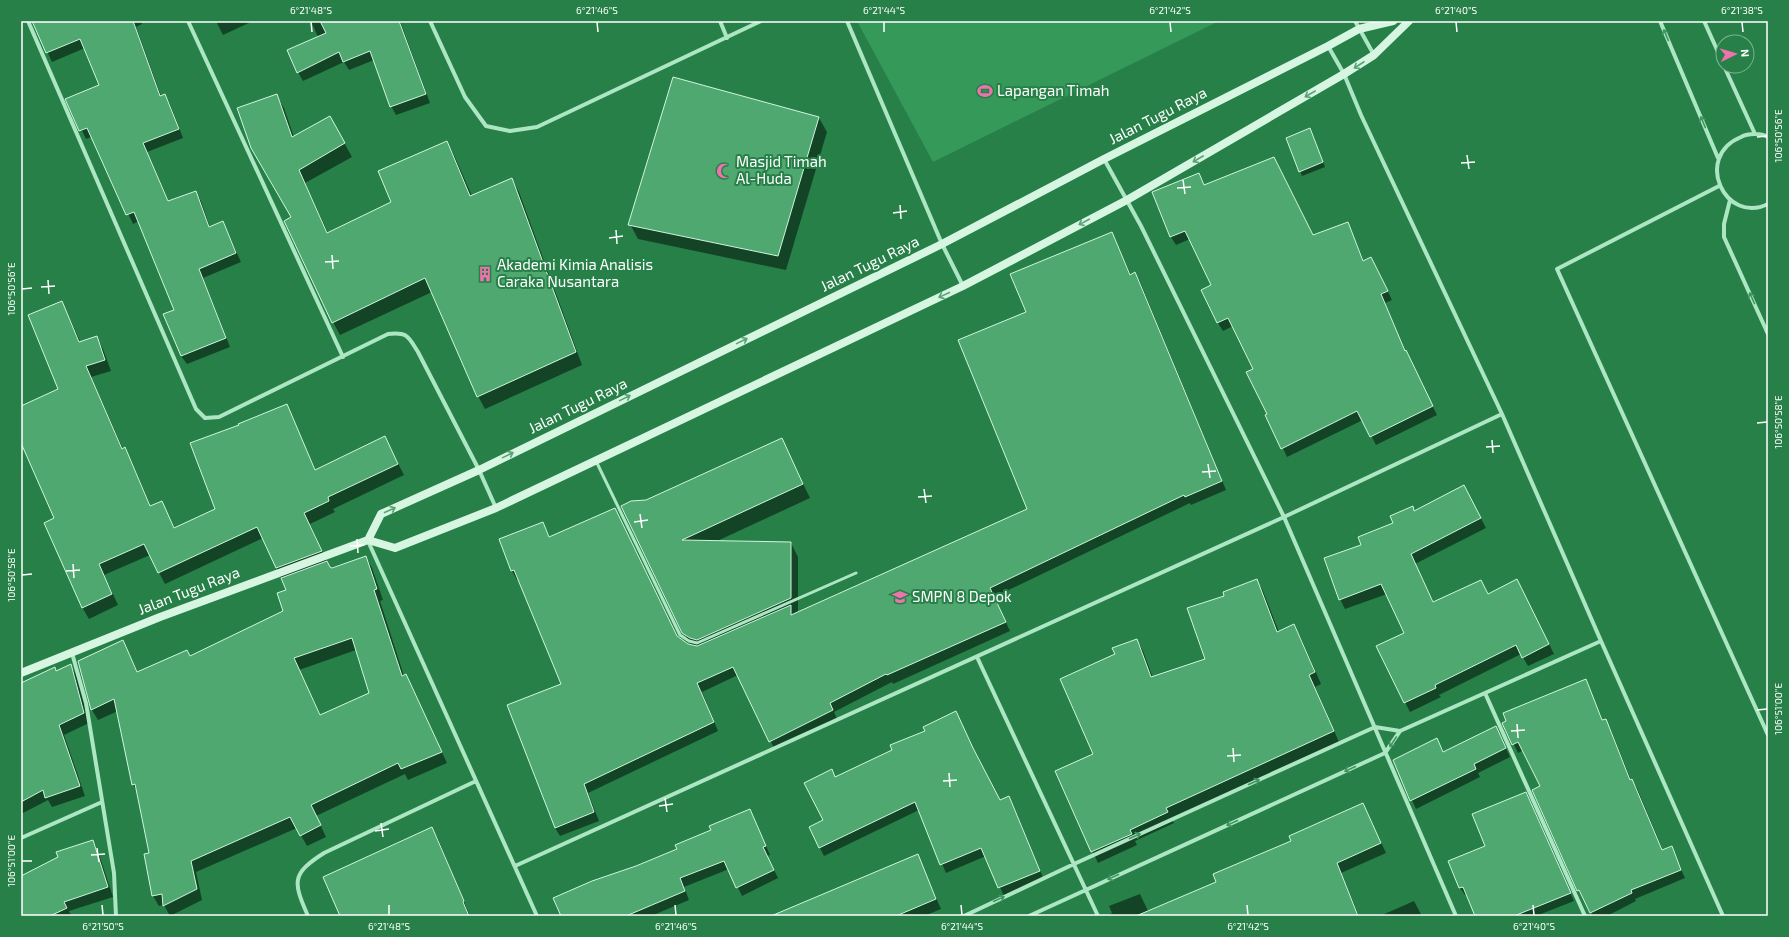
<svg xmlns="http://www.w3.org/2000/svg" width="1789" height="937" viewBox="0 0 1789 937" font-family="'Exo 2',sans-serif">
  <rect width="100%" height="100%" fill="#268048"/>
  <!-- green -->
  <path fill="#349959" d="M 857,21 L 1219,21 L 933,162 Z"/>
  <!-- shadow -->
  <path fill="#0007" fill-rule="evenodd" d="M 33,21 L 141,21 L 142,24 L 136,27 L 161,96 L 165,95 L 170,104 L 183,138 L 147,152 L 169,202 L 196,192 L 201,201 L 210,227 L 223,222 L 241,262 L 203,278 L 230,347 L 187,364 L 181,356 L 175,310 L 139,221 L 133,224 L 92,137 L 86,139 L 67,99 L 100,86 L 85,48 L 52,62 Z
    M 216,21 L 253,21 L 223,35 Z
    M 311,21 L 400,21 L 430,103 L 396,115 L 391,106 L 374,60 L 349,70 L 344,62 L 303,81 L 298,72 L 318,37 Z
    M 276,95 L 284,108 L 294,137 L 330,117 L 352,157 L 305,183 L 328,233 L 393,202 L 447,142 L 454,155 L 472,196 L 512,179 L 519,192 L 582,365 L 485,409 L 478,396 L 432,292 L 340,335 L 333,322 L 292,218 Z
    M 819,118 L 827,132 L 786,270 L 638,239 L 630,224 Z
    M 1312,134 L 1325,167 L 1302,176 L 1300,171 Z
    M 1199,174 L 1205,186 L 1313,236 L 1348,223 L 1364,262 L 1376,267 L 1392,300 L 1385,303 L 1405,352 L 1437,415 L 1376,445 L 1363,420 L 1287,457 L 1268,415 L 1254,369 L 1233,326 L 1223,331 L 1218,323 L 1212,285 L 1190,239 L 1176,245 L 1171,237 Z
    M 1112,233 L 1131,275 L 1135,274 L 1140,282 L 1226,490 L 1191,505 L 1190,503 L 994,597 L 1010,631 L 893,684 L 892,682 L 834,712 L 837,719 L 775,750 L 738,675 L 702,692 L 718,731 L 588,793 L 599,821 L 560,836 L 555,828 L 563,685 L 519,579 L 517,580 L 512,571 L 501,540 L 543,523 L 550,538 L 615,509 L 678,638 L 691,645 L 683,632 L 646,501 L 781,439 L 810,498 L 715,542 L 791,543 L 798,557 L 798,612 L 1029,509 L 1027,312 Z
    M 62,302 L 81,343 L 97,338 L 103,349 L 111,371 L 91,377 L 123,449 L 124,449 L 131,460 L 151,507 L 161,502 L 175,529 L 216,509 L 240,426 L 286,406 L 316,471 L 385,438 L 404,475 L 333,509 L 335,512 L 310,524 L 330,568 L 366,557 L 372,568 L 383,600 L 380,601 L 404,676 L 411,686 L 447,763 L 408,780 L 405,774 L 316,816 L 326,837 L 307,846 L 297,828 L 196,872 L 202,900 L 170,916 L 164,905 L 159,906 L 153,896 L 150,854 L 137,792 L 133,784 L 118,711 L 98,720 L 92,710 L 79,661 L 123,641 L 138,673 L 190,657 L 284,612 L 287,590 L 263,538 L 165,584 L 150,555 L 104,575 L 118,605 L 89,619 L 82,607 L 56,519 L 21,440 L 21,407 L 60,390 ZM 356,650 L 371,693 L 321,716 L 299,670 Z
    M 1469,496 L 1486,528 L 1415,564 L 1434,603 L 1481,581 L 1488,595 L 1517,580 L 1554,654 L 1528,666 L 1521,654 L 1439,695 L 1441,697 L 1410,712 L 1377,647 L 1405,633 L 1387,594 L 1345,609 L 1340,599 L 1362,545 L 1394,524 L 1412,508 L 1415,512 Z
    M 1257,580 L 1263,591 L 1279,632 L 1293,625 L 1300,636 L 1321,684 L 1315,687 L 1339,742 L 1172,820 L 1174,823 L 1135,841 L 1137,845 L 1098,863 L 1056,772 L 1094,754 L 1116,655 L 1137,640 L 1143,651 L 1153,678 L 1206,660 L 1226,596 Z
    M 71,665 L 76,675 L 89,723 L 64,735 L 85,796 L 52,807 L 48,800 L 21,814 L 21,693 Z
    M 1585,680 L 1603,721 L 1605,720 L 1610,728 L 1631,780 L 1637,788 L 1663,851 L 1671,848 L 1685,878 L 1635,899 L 1636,901 L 1607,916 L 1593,916 L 1579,891 L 1584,889 L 1542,787 L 1524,750 L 1518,753 L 1504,723 Z
    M 1500,735 L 1510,757 L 1478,773 L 1480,777 L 1416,809 L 1394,761 L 1441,747 L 1444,753 Z
    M 977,757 L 1000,801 L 1009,797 L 1013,805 L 1044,880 L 1004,896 L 986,856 L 946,873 L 919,810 L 824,856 L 820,848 L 824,821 L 835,778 Z
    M 1529,801 L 1574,901 L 1536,916 L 1476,916 L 1467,894 L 1465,895 L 1460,888 L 1450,862 L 1487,846 Z
    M 1363,804 L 1386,853 L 1341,873 L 1359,916 L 1107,916 L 1112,913 L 1109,906 L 1140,894 L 1148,911 L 1217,883 Z
    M 750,810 L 770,855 L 767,856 L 778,878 L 742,896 L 729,869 L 684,887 L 689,900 L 651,916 L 562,916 L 637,866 L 678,849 Z
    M 432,828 L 438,839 L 470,916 L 340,916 Z
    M 93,841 L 98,851 L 113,897 L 69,911 L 71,916 L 21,916 L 21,877 Z
    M 917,855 L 941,909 L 924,916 L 774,916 Z
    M 1414,901 L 1422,916 L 1380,916 Z"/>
  <!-- building -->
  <path fill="#4fa870" stroke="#d0f5de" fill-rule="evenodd" d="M 32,21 L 133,21 L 160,96 L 165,94 L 179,129 L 143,143 L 168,201 L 196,191 L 209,227 L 223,221 L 236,253 L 199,269 L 226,338 L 181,356 L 163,314 L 174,310 L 134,212 L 126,215 L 87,128 L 79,131 L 65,99 L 99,85 L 80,39 L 46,53 Z
    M 320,21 L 399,21 L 426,94 L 390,107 L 370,51 L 343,62 L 339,52 L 297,73 L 287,50 L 326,33 Z
    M 673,77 L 819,117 L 778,256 L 628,225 Z
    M 277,94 L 292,137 L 330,116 L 345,143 L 299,170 L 327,233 L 391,202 L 378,171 L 447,141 L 470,196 L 512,178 L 576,352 L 477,397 L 425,278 L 332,323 L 284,221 L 291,217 L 251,148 L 237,108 Z
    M 1310,128 L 1323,162 L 1299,172 L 1286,138 Z
    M 1274,157 L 1313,235 L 1348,222 L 1363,261 L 1371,257 L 1388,291 L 1381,294 L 1405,351 L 1406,350 L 1433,406 L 1370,437 L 1357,411 L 1281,449 L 1265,415 L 1267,414 L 1246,372 L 1253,369 L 1228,318 L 1217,323 L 1201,290 L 1211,285 L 1185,231 L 1170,237 L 1152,192 L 1199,173 L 1204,185 Z
    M 1112,232 L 1130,275 L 1135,272 L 1222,481 L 1185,497 L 1184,495 L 990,588 L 1006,622 L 887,675 L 886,674 L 830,703 L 833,710 L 769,742 L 733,667 L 697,683 L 714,722 L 584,784 L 594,812 L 555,828 L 507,705 L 561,684 L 514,570 L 511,571 L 499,539 L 543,522 L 549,537 L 615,508 L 677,636 L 688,644 L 697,646 L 791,605 L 791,615 L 1027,509 L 958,340 L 1026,312 L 1010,274 Z
    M 62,301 L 79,342 L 97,336 L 105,360 L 86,366 L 122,449 L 125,447 L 150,506 L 162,501 L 174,528 L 215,509 L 190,443 L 239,425 L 238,424 L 287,404 L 315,470 L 385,436 L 398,464 L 328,497 L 329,501 L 304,513 L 322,551 L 276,568 L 257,527 L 158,573 L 144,544 L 99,564 L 112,594 L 82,608 L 44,523 L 54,518 L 21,443 L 21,406 L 58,389 L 28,315 Z
    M 782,438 L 803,484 L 682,540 L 791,542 L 791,598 L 697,640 L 690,638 L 682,633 L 621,506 L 631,501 L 646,500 Z
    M 1464,485 L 1481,518 L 1411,554 L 1433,602 L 1481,580 L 1488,594 L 1517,579 L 1549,644 L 1522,658 L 1516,645 L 1435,685 L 1436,688 L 1404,703 L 1376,646 L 1404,633 L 1381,584 L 1339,600 L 1324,558 L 1361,545 L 1358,537 L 1393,523 L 1390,516 L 1413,506 L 1414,511 Z
    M 366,556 L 377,589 L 374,590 L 402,676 L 406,674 L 442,752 L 401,769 L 398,763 L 311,805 L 321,825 L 300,836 L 290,817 L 191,861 L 197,889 L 163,906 L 162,894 L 152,896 L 144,854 L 149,853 L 135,784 L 132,785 L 114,699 L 91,710 L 78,661 L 123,640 L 137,672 L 187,650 L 190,656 L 283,611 L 277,593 L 286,590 L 281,578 L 327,561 L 330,567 L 332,568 ZM 352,638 L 369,693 L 320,715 L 294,658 Z
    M 1257,579 L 1277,632 L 1294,624 L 1315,672 L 1309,675 L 1334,731 L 1166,808 L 1168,812 L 1130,830 L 1132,834 L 1091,852 L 1055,771 L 1093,754 L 1060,679 L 1115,654 L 1112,648 L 1137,639 L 1151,677 L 1205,659 L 1187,608 L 1224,596 L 1223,592 Z
    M 71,664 L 84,713 L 59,725 L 80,786 L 45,798 L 43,790 L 21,802 L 21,683 L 55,667 L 56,671 Z
    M 1586,679 L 1602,720 L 1606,719 L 1630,780 L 1632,779 L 1662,850 L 1672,846 L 1681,870 L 1631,890 L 1632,893 L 1590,913 L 1579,890 L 1577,891 L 1532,790 L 1540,786 L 1518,742 L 1512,745 L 1502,723 L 1506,721 L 1503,713 Z
    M 956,711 L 973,748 L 1000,800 L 1009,796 L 1040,871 L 998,888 L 981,848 L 940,865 L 915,802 L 819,848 L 809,827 L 823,820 L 804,783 L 832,769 L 835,777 L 892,750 L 890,745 L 925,731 L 923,727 Z
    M 1496,726 L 1506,748 L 1474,764 L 1476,769 L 1410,801 L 1393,760 L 1437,738 L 1443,752 Z
    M 1526,792 L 1571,893 L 1514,916 L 1475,916 L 1463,887 L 1459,888 L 1448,861 L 1485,846 L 1472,814 Z
    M 1363,803 L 1381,843 L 1337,863 L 1358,916 L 1136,916 L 1216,882 L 1213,874 L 1291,841 L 1289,836 Z
    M 750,809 L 766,846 L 763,847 L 774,870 L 736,888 L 724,861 L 680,878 L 685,891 L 626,916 L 561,916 L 553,898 L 592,881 L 636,866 L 677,849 L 675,845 L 711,830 L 709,826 Z
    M 432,827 L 464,901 L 463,902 L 469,916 L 340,916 L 323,877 Z
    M 93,840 L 108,887 L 64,902 L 67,908 L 50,916 L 21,916 L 21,876 L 58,857 L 56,852 Z
    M 918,854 L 936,899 L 896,916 L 771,916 Z"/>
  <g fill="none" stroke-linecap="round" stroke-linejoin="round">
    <!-- lane -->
    <path stroke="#ade6c2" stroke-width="3" d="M 596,461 L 680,635 L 689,641 L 697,643 L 856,573"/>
    <!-- street -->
    <path stroke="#ade6c2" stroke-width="4" d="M 28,21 L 196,409 L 205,418 L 219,417 L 388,334 C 408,332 408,336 418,352 L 479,470 L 496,508
      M 188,21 L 343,357
      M 430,21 L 465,97 L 486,126 L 510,131 L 537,127 L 761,21
      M 720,21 L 727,38
      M 847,21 L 942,244 L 963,286
      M 1355,21 L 1374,55
      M 1660,21 L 1718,158
      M 1704,21 L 1723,63
      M 1328,46 L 1344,74 L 1361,115 L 1502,414 L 1601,641 L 1723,916
      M 1724,66 L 1755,134
      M 1768,137 C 1761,133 1748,133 1741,137 C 1693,157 1725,225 1768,204
      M 1104,159 L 1141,226 L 1284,517 L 1456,916
      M 1719,186 L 1557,269 L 1768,735
      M 1730,200 L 1724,224 L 1724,237 L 1768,334
      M 368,541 L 537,916
      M 72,653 L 86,703 L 114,873 L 116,916
      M 977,657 L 1098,916
      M 1485,693 L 1585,916
      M 21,838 L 102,802
      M 515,866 L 1284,517 L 1502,414
      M 308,916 C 293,882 291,874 324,853 L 476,781
      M 964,916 L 1074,864 L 1375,727 L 1400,731
      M 1029,916 L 1385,753 L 1400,731 L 1601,641"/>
    <!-- secondary -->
    <path stroke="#d7f6e2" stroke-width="8" d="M 368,540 L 381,514 L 479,470 L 942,244 L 1104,159 L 1328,46 L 1359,29 L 1393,21
      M 21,673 L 160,617 L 368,540 L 395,548 L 496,508 L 963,286 L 1127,200 L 1344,74 L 1374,55 L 1409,21"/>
  </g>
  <!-- one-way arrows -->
  <defs><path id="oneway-shaft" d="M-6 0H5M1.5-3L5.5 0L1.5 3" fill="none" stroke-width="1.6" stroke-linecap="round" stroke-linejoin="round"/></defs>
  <g stroke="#419460">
    <use href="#oneway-shaft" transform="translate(1666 35) rotate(-113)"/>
    <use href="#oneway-shaft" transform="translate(1703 122) rotate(-113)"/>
    <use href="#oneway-shaft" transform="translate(1752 298) rotate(-114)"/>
    <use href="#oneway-shaft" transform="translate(1393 742) rotate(124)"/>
    <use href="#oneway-shaft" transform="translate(1350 769) rotate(155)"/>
    <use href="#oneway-shaft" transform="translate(1254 782) rotate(-24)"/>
    <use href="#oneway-shaft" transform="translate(1232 823) rotate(155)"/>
    <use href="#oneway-shaft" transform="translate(1135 836) rotate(-24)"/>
    <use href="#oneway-shaft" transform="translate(1113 877) rotate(155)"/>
    <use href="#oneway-shaft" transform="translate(999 899) rotate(-25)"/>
  </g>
  <g stroke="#5ba376">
    <use href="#oneway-shaft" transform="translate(1359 65) rotate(147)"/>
    <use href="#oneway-shaft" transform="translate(1310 94) rotate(150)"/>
    <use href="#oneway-shaft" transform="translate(1198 159) rotate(150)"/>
    <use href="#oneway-shaft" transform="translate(1084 222) rotate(152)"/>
    <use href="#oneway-shaft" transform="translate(944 295) rotate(155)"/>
    <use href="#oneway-shaft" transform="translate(742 341) rotate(-26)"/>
    <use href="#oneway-shaft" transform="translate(625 398) rotate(-26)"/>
    <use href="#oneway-shaft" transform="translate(508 455) rotate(-26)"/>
    <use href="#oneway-shaft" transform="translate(390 510) rotate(-24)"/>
  </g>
  <!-- ticks -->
  <path fill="none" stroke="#fff" stroke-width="1.5" d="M 311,22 L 312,32M 597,22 L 598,32M 884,22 L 884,32M 1170,22 L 1171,32M 1456,22 L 1457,32M 1742,22 L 1743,32M 1757,137 L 1767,136M 1467,155 L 1469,169M 1461,163 L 1475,162M 1183,180 L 1185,194M 1177,188 L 1191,187M 900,205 L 901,219M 893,213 L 907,211M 616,230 L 617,244M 609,238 L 623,236M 332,255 L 333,269M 325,262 L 339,261M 48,280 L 49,294M 41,287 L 55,286M 22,289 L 32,288M 1757,423 L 1767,422M 1492,440 L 1493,453M 1486,447 L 1500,446M 1208,464 L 1210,478M 1202,472 L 1216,471M 924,489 L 926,503M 918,497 L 932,496M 640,514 L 642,528M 634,522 L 648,520M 357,539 L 358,553M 350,546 L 364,545M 73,564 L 74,578M 66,571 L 80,570M 22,575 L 32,574M 1757,710 L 1767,709M 1517,724 L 1518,738M 1511,731 L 1525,730M 1233,748 L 1234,762M 1227,756 L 1241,755M 949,773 L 950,787M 943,781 L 957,780M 665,798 L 667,812M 659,806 L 673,804M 381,823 L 383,837M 375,831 L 389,829M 97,848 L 99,862M 91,855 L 105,854M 22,861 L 32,861M 102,905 L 103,915M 389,905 L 389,915M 675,905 L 676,915M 961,905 L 962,915M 1247,905 L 1248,915M 1533,905 L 1534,915"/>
  <!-- icons -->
  <defs>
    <g id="stadium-bare" transform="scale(1.2)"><path d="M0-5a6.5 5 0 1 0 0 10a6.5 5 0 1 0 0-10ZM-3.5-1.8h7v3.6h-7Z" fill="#ef72ad" stroke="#268048" stroke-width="2.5" paint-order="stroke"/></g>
    <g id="mosque-bare" transform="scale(1.2)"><path d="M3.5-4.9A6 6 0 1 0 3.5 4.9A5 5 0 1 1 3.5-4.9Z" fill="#ef72ad" stroke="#268048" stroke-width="2.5" paint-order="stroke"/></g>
    <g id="building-bare" transform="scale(1.2)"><path d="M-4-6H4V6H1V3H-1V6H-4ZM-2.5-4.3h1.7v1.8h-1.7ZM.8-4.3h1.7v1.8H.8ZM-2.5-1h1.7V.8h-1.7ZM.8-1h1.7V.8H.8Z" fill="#ef72ad" stroke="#268048" stroke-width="2.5" paint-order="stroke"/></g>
    <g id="school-bare" transform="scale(1.2)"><path d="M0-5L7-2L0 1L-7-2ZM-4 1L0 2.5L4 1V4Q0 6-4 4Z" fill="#ef72ad" stroke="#268048" stroke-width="2.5" paint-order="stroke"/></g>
  </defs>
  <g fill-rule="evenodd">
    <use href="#stadium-bare" x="985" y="91"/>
    <use href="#mosque-bare" x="724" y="171"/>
    <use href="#building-bare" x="485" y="274"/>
    <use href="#school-bare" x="900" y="597"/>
  </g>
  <g text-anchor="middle" stroke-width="4" stroke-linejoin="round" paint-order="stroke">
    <!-- poi labels -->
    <g font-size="15" fill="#fff" stroke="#268048" text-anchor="start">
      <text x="997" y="96">Lapangan Timah</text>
      <text x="736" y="167">Masjid Timah<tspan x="736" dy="17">Al-Huda</tspan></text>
      <text x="497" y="270">Akademi Kimia Analisis<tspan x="497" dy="17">Caraka Nusantara</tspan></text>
      <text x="912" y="602">SMPN 8 Depok</text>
    </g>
    <!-- street labels -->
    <g font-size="15" fill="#fff" stroke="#268048">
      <text transform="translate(1158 116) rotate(-27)" y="5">Jalan Tugu Raya</text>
      <text transform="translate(870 264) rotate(-26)" y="5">Jalan Tugu Raya</text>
      <text transform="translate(578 406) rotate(-26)" y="5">Jalan Tugu Raya</text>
      <text transform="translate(189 591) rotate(-21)" y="5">Jalan Tugu Raya</text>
    </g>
  </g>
  <!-- border -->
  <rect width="1789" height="937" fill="none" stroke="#268048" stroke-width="44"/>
  <!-- north arrow -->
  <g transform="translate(1735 54) rotate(85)"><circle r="19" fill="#268048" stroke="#7db391"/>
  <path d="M0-3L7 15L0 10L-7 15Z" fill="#ef72ad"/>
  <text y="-6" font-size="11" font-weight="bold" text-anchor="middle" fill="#ffffff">N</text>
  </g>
  <rect x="22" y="22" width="1745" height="893" fill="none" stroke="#fff" stroke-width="1.5"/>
  <g font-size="10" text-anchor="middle" fill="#fff">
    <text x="311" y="14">6°21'48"S</text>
    <text x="597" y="14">6°21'46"S</text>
    <text x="884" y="14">6°21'44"S</text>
    <text x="1170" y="14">6°21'42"S</text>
    <text x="1456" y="14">6°21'40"S</text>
    <text x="1742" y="14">6°21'38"S</text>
    <text transform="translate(1778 136) rotate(-90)" y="4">106°50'56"E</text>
    <text transform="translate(11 289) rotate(-90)" y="4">106°50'56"E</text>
    <text transform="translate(1778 422) rotate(-90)" y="4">106°50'58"E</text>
    <text transform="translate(11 575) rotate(-90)" y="4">106°50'58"E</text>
    <text transform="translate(1778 709) rotate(-90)" y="4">106°51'00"E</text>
    <text transform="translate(11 861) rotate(-90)" y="4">106°51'00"E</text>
    <text x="103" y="930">6°21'50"S</text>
    <text x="389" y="930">6°21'48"S</text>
    <text x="676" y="930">6°21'46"S</text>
    <text x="962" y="930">6°21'44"S</text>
    <text x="1248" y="930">6°21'42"S</text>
    <text x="1534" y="930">6°21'40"S</text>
  </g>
</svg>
